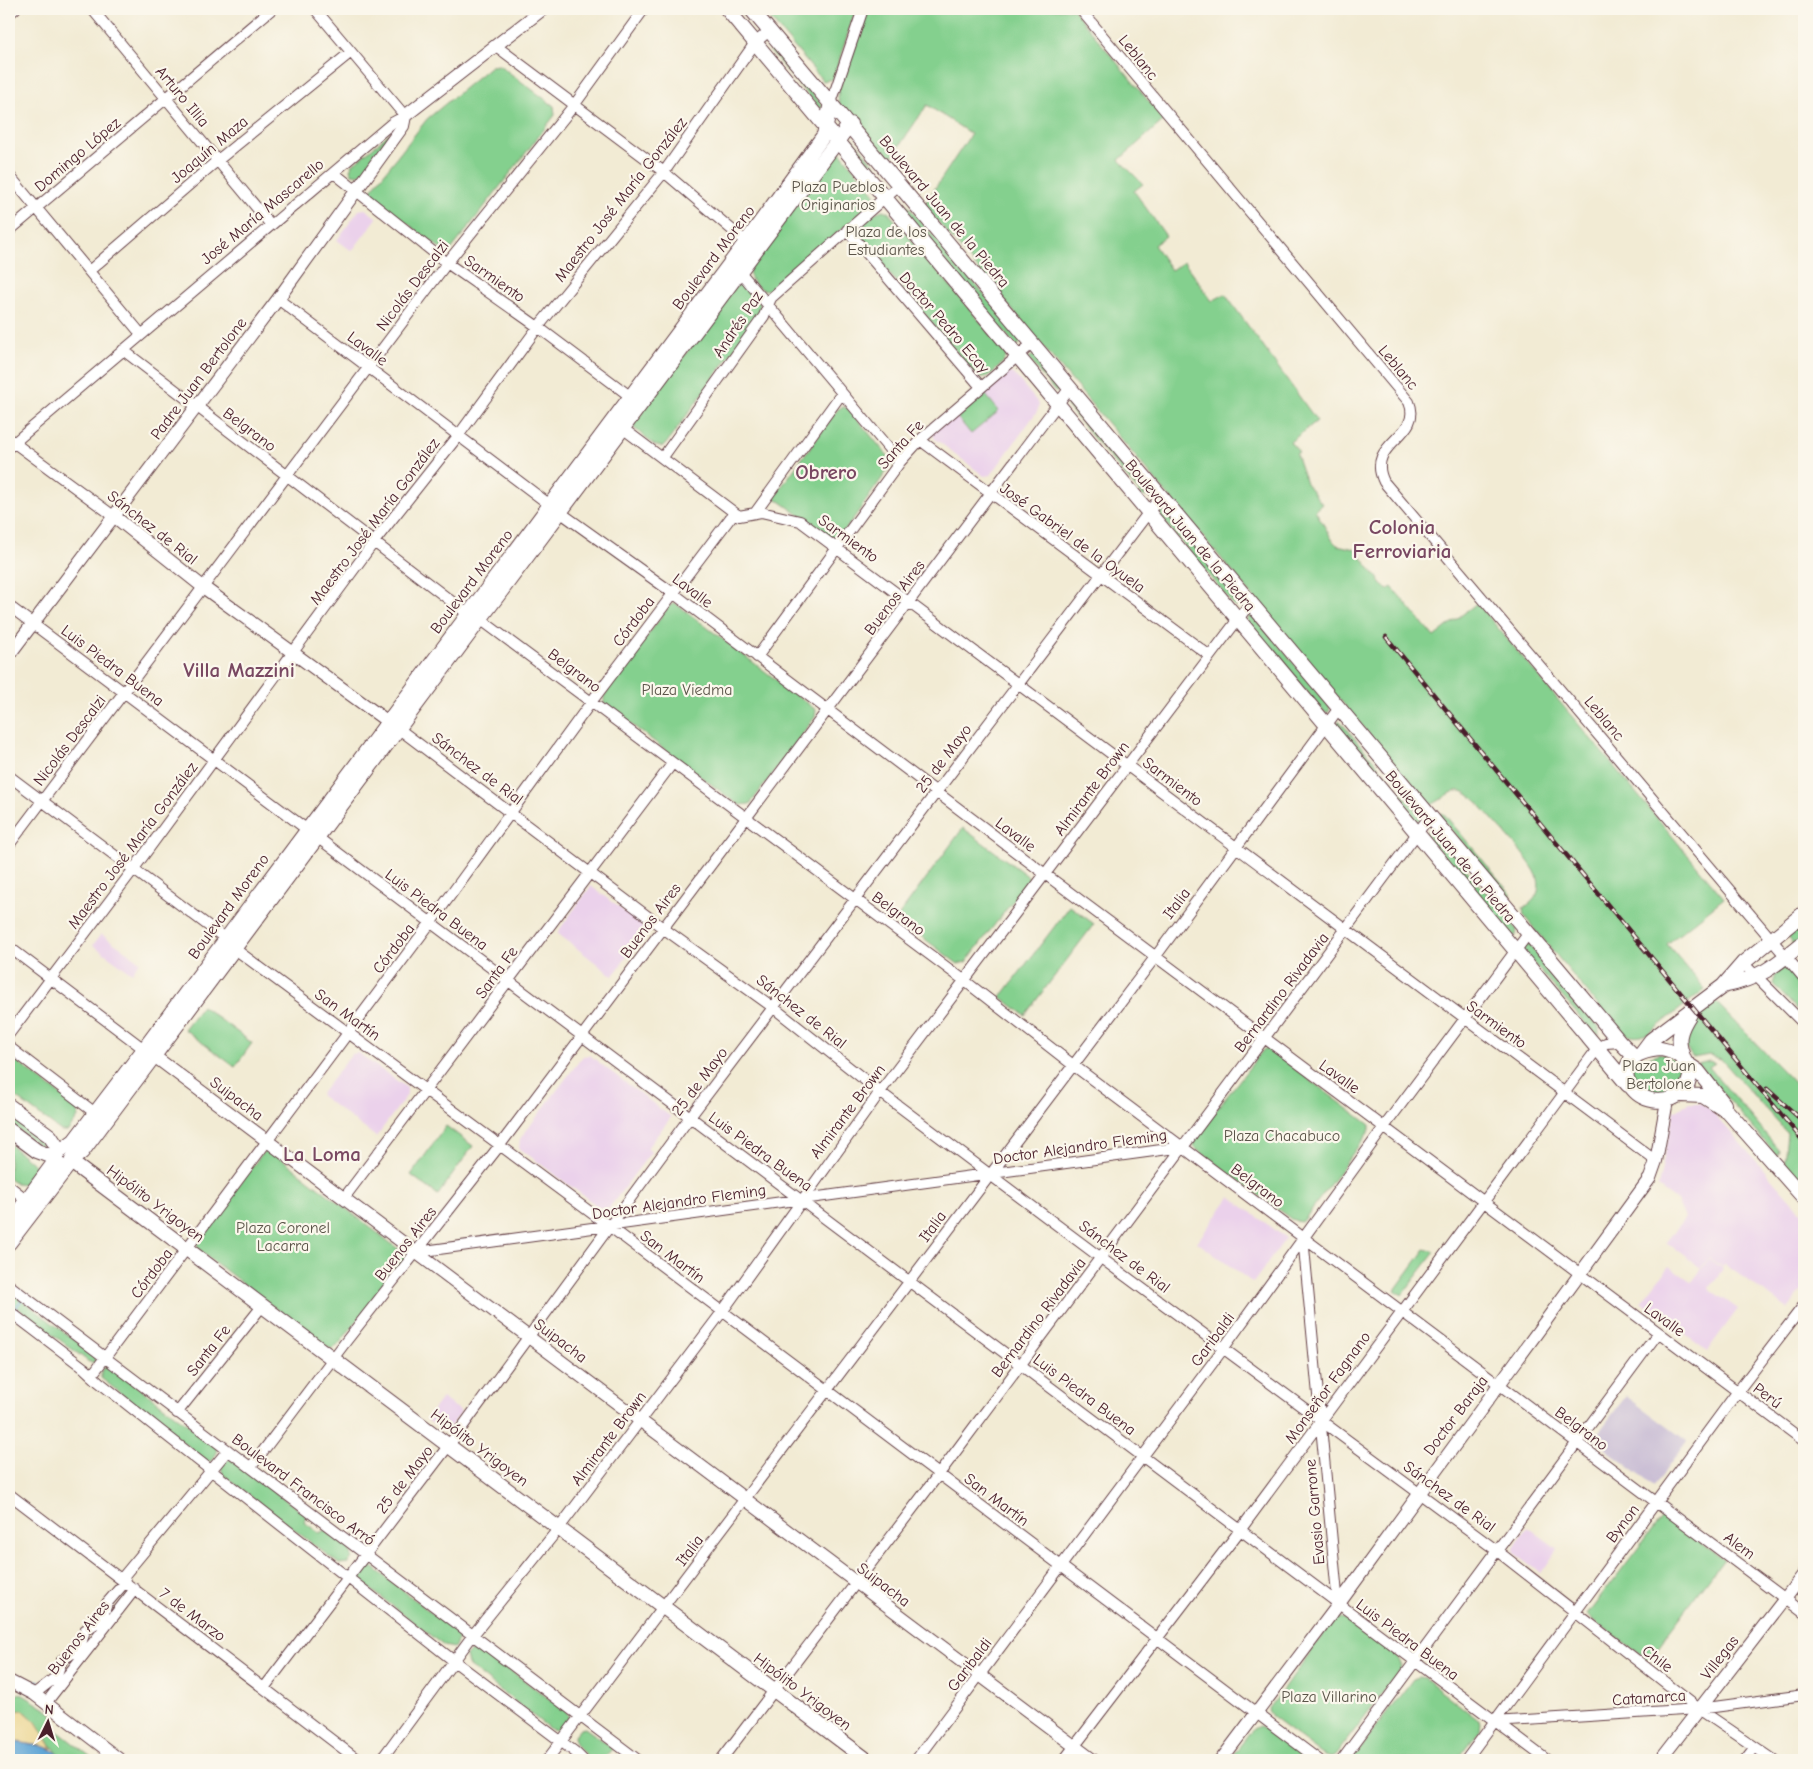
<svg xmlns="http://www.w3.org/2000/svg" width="1813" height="1769" viewBox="0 0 1813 1769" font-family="'Comic Neue',sans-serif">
  <rect width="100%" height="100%" fill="#fbf7ec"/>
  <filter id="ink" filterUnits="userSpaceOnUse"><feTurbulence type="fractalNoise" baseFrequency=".02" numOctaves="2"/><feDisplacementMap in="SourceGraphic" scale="10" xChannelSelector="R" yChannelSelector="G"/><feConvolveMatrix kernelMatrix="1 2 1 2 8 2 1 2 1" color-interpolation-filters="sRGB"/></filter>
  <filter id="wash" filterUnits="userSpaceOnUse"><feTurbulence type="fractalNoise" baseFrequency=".0096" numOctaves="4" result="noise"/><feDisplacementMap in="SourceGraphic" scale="20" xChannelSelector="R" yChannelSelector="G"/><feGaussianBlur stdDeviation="1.12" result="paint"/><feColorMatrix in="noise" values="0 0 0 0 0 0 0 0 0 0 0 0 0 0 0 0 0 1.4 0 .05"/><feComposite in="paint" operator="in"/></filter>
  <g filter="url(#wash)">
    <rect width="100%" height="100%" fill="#f2ebd4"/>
    <!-- built -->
    <path fill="#ebd1eb" d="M 365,209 L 377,218 L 352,251 L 337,240 L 359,210 Z
      M 1006,372 L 1014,374 L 1039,404 L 1038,410 L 991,475 L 984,476 L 934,438 L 933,432 Z
      M 591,886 L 643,926 L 642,936 L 613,976 L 557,933 Z
      M 101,934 L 140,961 L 132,973 L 93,945 Z
      M 358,1053 L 407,1088 L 407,1095 L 376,1137 L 320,1095 L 352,1054 Z
      M 589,1055 L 671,1117 L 647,1148 L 651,1152 L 609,1208 L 600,1208 L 519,1148 L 520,1139 L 583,1056 Z
      M 1689,1103 L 1700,1103 L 1709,1108 L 1804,1215 L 1804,1288 L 1788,1309 L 1724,1264 L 1722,1267 L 1709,1258 L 1701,1268 L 1666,1242 L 1685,1218 L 1677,1201 L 1658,1187 L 1674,1111 Z
      M 1230,1197 L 1286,1238 L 1253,1283 L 1197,1242 Z
      M 1709,1259 L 1723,1269 L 1709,1288 L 1738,1309 L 1707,1351 L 1641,1302 L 1669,1266 L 1692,1282 Z
      M 442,1398 L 461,1412 L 445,1433 L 426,1419 Z
      M 1528,1527 L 1558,1549 L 1541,1573 L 1514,1553 L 1513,1548 Z"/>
    <!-- industrial -->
    <path fill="#cbbfd5" d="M 1626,1396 L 1687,1441 L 1654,1486 L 1596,1442 L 1596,1436 Z"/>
    <!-- green -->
    <path fill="#84d08e" stroke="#67785c" d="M 762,9 L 856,9 L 833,79 L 823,81 Z
      M 867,9 L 1073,9 L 1164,120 L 1119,160 L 1143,184 L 1134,191 L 1166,236 L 1154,245 L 1171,270 L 1184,262 L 1212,301 L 1225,294 L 1317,421 L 1290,442 L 1299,452 L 1296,454 L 1306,483 L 1322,504 L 1315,510 L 1333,541 L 1337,545 L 1355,549 L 1387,590 L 1392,587 L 1434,637 L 1477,603 L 1724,898 L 1667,944 L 1705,989 L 1651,1032 C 1636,1040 1627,1037 1615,1026 L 1524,916 L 1523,908 C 1534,902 1541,893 1538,879 C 1535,863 1492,820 1480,805 C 1456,780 1455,793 1431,805 L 1426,802 L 924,205 L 971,134 L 927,105 L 889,161 L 840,105 L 838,98 L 839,88 Z
      M 773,47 L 823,106 L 820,109 L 770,51 Z
      M 499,65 L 554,106 L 555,115 L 448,254 L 368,194 L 427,119 L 491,66 Z
      M 390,133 L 364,172 L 358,175 L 352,174 L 350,169 L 353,164 Z
      M 850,136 L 889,182 L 888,185 L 883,185 L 846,140 Z
      M 835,152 L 840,152 L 875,194 L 873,202 L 773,289 C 760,293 750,283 749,270 Z
      M 899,196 L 1023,339 L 1020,344 L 1016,346 L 895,202 Z
      M 883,210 L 888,212 L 1004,350 L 1007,355 C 1003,365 992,376 981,378 L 975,374 L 858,237 C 858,224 871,213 883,210 Z
      M 742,282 L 760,303 L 760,314 L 666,444 L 661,447 L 654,445 L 633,427 L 635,422 L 738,283 Z
      M 1035,355 L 1062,389 L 1060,391 L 1055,392 L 1028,358 Z
      M 985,394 L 999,411 L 971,434 L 957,417 Z
      M 1072,398 L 1151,493 L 1149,497 L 1142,496 L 1068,407 L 1067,403 Z
      M 843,407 L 848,408 L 891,460 L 892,464 L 841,536 L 830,537 L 774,497 L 838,409 Z
      M 1162,507 L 1241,600 L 1240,605 L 1235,607 L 1158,514 L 1159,508 Z
      M 675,603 L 816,710 L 815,717 L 750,804 L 739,805 L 604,704 L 604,696 L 669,606 Z
      M 1254,615 L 1330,707 L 1329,712 L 1324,712 L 1247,621 L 1249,616 Z
      M 1339,720 L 1420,814 L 1420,821 L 1413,820 L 1336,726 Z
      M 1440,813 L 1444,814 L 1511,894 L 1510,898 L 1439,816 Z
      M 963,828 L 1029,877 L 1029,880 L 966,962 L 958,964 L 897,918 Z
      M 1431,828 L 1517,929 L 1516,936 L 1509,935 L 1426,835 L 1426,832 Z
      M 1070,906 L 1094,924 L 1025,1015 L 1001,997 Z
      M 1804,922 L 1804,937 L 1794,946 L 1787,937 Z
      M 1524,945 L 1530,945 L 1599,1027 L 1599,1035 L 1595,1035 L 1523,951 Z
      M 1784,967 L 1793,971 L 1804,984 L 1804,1017 L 1773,984 L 1777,971 Z
      M 1716,1002 L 1804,1093 L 1804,1186 L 1784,1163 L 1787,1133 L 1721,1059 L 1709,1055 L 1693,1058 C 1672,1031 1695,1019 1716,1002 Z
      M 202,1006 L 252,1043 L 235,1067 L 184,1029 Z
      M 1267,1048 L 1370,1125 L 1370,1130 L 1304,1220 L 1300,1222 L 1291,1219 L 1196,1149 L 1193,1144 L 1199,1132 L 1263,1050 Z
      M 1660,1053 L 1682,1064 L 1686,1079 L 1675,1093 L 1647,1094 L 1633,1083 L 1632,1067 L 1635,1062 Z
      M 9,1056 L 78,1108 L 78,1117 L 68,1131 L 61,1131 L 9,1092 Z
      M 1709,1061 L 1715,1063 L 1709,1067 L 1779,1150 L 1777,1156 L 1698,1064 Z
      M 9,1115 L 44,1141 L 40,1146 L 9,1123 Z
      M 446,1126 L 473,1146 L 438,1195 L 411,1175 Z
      M 9,1144 L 36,1166 L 36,1171 L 25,1184 L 16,1183 L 9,1178 Z
      M 269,1149 L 406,1255 L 406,1258 L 338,1345 L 332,1349 L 326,1347 L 200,1251 L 197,1246 L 199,1239 L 264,1151 Z
      M 1425,1249 L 1435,1252 L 1402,1295 L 1395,1290 Z
      M 9,1290 L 94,1355 L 95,1362 L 89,1362 L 9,1301 Z
      M 112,1367 L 216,1446 L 217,1453 L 211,1461 L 207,1461 L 101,1378 L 101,1372 L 104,1368 Z
      M 229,1459 L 234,1461 L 306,1515 L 304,1522 L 319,1533 L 325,1530 L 350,1549 L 352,1558 L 348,1563 L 339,1564 L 223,1475 L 221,1466 Z
      M 1664,1514 L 1724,1559 L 1648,1660 L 1587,1615 Z
      M 365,1565 L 370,1565 L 456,1632 L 459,1637 L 454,1648 L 444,1646 L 359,1580 L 358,1572 Z
      M 1340,1618 L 1347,1619 L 1398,1658 L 1401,1664 L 1400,1670 L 1335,1756 L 1331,1758 L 1324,1756 L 1273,1718 L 1268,1710 L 1334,1620 Z
      M 472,1650 L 484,1651 L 567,1712 C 570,1720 568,1725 563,1731 L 550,1729 L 468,1665 L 466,1656 Z
      M 1419,1677 L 1425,1678 L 1481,1722 L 1480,1730 L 1457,1760 L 1351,1760 L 1413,1679 Z
      M 9,1690 L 17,1695 L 20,1693 L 52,1713 L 56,1730 L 95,1760 L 63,1760 L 24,1710 L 9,1712 Z
      M 1259,1726 L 1265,1728 L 1309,1760 L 1229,1760 L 1253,1729 Z
      M 585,1728 L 613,1748 L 602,1760 L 590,1760 L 575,1743 L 574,1736 L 580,1729 Z"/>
    <!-- sand -->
    <path fill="#eeda9e" stroke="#9c7c64" d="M 23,1710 L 36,1722 L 53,1749 L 9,1740 L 9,1712 Z"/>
    <!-- water -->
    <path fill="#5fa5d5" stroke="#546280" d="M 9,1740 C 28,1747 51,1741 63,1760 L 9,1760 Z"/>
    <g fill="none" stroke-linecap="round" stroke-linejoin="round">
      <!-- stream -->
      <path stroke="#5fa5d5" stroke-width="2.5" d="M 13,1311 L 23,1298
        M 9,1674 L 27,1683 L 38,1681"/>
    </g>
  </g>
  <g filter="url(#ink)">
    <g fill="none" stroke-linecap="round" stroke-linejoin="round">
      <!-- minor casing -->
      <g stroke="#633e44" stroke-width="12">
        <path id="minor" d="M 92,9 L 271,225
          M 1080,9 L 1409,402 C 1424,437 1364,442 1384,482 L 1804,978
          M 9,14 L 15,9
          M 496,46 L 664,172 L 751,246
          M 831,103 L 863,9
          M 334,173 L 447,263 L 538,327 L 635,400
          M 9,175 L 141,334
          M 847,230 L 981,387
          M 9,231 L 272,9
          M 736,267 L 900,462
          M 89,271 L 218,160 L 351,52
          M 278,299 L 550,505 L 673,593 L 1045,874 L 1804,1441
          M 123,350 L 468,614 L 480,619 L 965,981 L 1073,1065 L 1804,1613
          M 617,424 L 739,516 L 761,512 L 800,521 L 1656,1161
          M 9,439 L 115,517
          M 920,440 L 1210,656
          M 9,447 L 392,123 L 405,116 L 315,9
          M 663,457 L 764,316 L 771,298 L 900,184
          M 755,513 L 842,393
          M 9,606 L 1547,1760
          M 757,657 L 900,462 L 920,440 L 1033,343
          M 399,729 L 663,928 L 774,1008 L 880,1092 L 1101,1258 L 1496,1550 L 1699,1709 L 1774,1760
          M 9,776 L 226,939 L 235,949 L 609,1226 L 1319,1760
          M 9,845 L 447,263 L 575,104 L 644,9
          M 9,947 L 144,1049
          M 1743,963 L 1804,1024
          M 9,1034 L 133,870 L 374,542 L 458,436 L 538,327 L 664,172 L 755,43 L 769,31
          M 9,1047 L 99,1116
          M 9,1186 L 32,1204
          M 344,1198 L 672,764
          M 1303,1237 L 1338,1605
          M 417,1252 L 1183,1147
          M 9,1285 L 638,1760
          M 9,1311 L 84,1368 L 99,1382 L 162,1432 L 454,1661 L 575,1752 L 583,1760
          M 92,1375 L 431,922 L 592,701 L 734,513
          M 177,1413 L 263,1305
          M 251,1467 L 347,1340 L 500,1145 L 1069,389
          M 9,1494 L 358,1760
          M 122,1578 L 228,1450
          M 264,1688 L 449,1445 L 690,1117 L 1161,496
          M 34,1694 L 56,1677 L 62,1660 L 80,1648 L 85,1630 L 102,1620 L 107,1603 L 126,1581
          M 46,1703 L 135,1589
          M 1494,1722 L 1699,1709 L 1804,1695
          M 381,1760 L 473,1635 L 559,1528 L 722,1312 L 880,1092 L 1251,602
          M 547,1760 L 1156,956 L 1339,708
          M 721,1760 L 939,1474 L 1430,816
          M 916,1760 L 1223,1349 L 1384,1127 L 1528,934
          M 1064,1760 L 1241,1529 L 1597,1049 L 1606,1043 L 1620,1042
          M 1342,1760 L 1658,1333
          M 1466,1760 L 1738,1391 L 1804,1305
          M 1745,1760 L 1755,1747"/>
      </g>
      <!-- tertiary casing -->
      <g stroke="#633e44" stroke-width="14">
        <path id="tertiary" d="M 115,517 L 203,587 L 395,727
          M 9,655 L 278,299 L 403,126 L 405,116 L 543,9
          M 146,1050 L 1093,1760
          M 9,1681 L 34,1694 L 120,1760
          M 1221,1760 L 1338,1605 L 1650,1178 L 1656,1161 L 1667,1101
          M 1660,1760 L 1804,1574"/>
      </g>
      <!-- secondary casing -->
      <g stroke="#633e44" stroke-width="16">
        <path id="secondary" d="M 727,9 L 1628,1085
          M 751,9 L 1620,1042 L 1634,1056
          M 1723,986 C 1761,978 1775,966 1804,942
          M 1661,1049 C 1676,1052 1687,1058 1691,1074 L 1686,1090 C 1641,1128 1591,1054 1661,1049 Z
          M 1642,1052 L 1651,1040 L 1723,986 L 1743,963 L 1804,913
          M 1684,1059 C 1676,1040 1679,1031 1690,1014
          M 1689,1065 L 1698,1071 L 1724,1104
          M 1681,1095 L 1703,1096 L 1728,1112 L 1804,1198
          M 9,1106 L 50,1136 L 60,1151
          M 9,1130 L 37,1151 L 56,1158 L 58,1164
          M 56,1158 L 59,1152 L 74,1141 L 144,1049 L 746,242 L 824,135 L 831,103
          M 72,1160 L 82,1152 L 154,1056 L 850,124
          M 71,1162 L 867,1760
          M 9,1224 L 56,1160
          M 9,1243 L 68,1166"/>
      </g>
      <!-- minor -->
      <use href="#minor" stroke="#fff" stroke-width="10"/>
      <!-- tertiary -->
      <use href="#tertiary" stroke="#fff" stroke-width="12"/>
      <!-- secondary -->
      <use href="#secondary" stroke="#fff" stroke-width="14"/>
      <!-- rail casing -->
      <g stroke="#4a1f2b" stroke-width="4.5">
        <path id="rail" d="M 1386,637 L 1804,1142
          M 1767,1089 L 1804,1122"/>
      </g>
      <!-- rail -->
      <use href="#rail" stroke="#fbf7ec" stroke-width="2.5" stroke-dasharray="8" stroke-linecap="butt"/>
    </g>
  </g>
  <g text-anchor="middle" stroke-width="4.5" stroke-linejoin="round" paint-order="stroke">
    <!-- street labels -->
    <g font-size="16" fill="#4a1f2b" stroke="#fbf7ec">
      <text transform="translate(1139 57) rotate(51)" y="6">Leblanc</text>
      <text transform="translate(183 96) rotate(50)" y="6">Arturo Illia</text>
      <text transform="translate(209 149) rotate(-40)" y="6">Joaquín Maza</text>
      <text transform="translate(77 154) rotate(-40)" y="6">Domingo López</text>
      <text transform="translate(620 199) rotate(-52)" y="6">Maestro José María González</text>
      <text transform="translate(262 211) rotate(-40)" y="6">José María Mascarello</text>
      <text transform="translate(945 211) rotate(50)" y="6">Boulevard Juan de la Piedra</text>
      <text transform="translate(713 257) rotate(-53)" y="6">Boulevard Moreno</text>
      <text transform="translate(495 278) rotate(35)" y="6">Sarmiento</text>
      <text transform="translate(412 285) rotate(-53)" y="6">Nicolás Descalzi</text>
      <text transform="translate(945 322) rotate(49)" y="6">Doctor Pedro Ecay</text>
      <text transform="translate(737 324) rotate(-56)" y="6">Andrés Paz</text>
      <text transform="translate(368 348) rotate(37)" y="6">Lavalle</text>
      <text transform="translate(1399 367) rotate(50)" y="6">Leblanc</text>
      <text transform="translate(198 378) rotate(-53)" y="6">Padre Juan Bertolone</text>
      <text transform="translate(250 429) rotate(37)" y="6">Belgrano</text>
      <text transform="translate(900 444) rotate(-48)" y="6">Santa Fe</text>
      <text transform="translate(374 521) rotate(-53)" y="6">Maestro José María González</text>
      <text transform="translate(153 527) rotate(38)" y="6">Sánchez de Rial</text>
      <text transform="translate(1191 535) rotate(50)" y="6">Boulevard Juan de la Piedra</text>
      <text transform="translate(1073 537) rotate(36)" y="6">José Gabriel de la Oyuela</text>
      <text transform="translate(849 538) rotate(36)" y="6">Sarmiento</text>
      <text transform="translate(471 581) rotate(-53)" y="6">Boulevard Moreno</text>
      <text transform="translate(693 590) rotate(37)" y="6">Lavalle</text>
      <text transform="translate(894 597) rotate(-53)" y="6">Buenos Aires</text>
      <text transform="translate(633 621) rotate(-53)" y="6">Córdoba</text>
      <text transform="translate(113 665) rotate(37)" y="6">Luis Piedra Buena</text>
      <text transform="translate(575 670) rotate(37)" y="6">Belgrano</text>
      <text transform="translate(1605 718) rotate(50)" y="6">Leblanc</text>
      <text transform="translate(69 740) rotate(-53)" y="6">Nicolás Descalzi</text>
      <text transform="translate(943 758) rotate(-53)" y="6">25 de Mayo</text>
      <text transform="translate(478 768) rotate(37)" y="6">Sánchez de Rial</text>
      <text transform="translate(1173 781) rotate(37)" y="6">Sarmiento</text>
      <text transform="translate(1091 788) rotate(-53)" y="6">Almirante Brown</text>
      <text transform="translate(1016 834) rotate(37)" y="6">Lavalle</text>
      <text transform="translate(132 845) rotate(-53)" y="6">Maestro José María González</text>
      <text transform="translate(1451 846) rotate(50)" y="6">Boulevard Juan de la Piedra</text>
      <text transform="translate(1176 903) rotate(-53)" y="6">Italia</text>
      <text transform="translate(228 906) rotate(-54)" y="6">Boulevard Moreno</text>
      <text transform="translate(437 909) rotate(37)" y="6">Luis Piedra Buena</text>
      <text transform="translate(899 913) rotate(37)" y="6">Belgrano</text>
      <text transform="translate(650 920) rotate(-53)" y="6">Buenos Aires</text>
      <text transform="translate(393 948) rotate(-53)" y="6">Córdoba</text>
      <text transform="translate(496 972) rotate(-54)" y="6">Santa Fe</text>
      <text transform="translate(1281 992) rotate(-53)" y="6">Bernardino Rivadavia</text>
      <text transform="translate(802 1011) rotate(38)" y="6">Sánchez de Rial</text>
      <text transform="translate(348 1014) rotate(36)" y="6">San Martín</text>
      <text transform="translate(1497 1024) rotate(36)" y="6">Sarmiento</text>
      <text transform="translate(1340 1076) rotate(36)" y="6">Lavalle</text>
      <text transform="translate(699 1081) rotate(-53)" y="6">25 de Mayo</text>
      <text transform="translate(237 1098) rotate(37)" y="6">Suipacha</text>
      <text transform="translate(847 1111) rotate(-53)" y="6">Almirante Brown</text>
      <text transform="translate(1080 1146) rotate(-8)" y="6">Doctor Alejandro Fleming</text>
      <text transform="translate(761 1151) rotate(36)" y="6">Luis Piedra Buena</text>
      <text transform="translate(1258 1185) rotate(37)" y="6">Belgrano</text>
      <text transform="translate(679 1201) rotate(-8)" y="6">Doctor Alejandro Fleming</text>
      <text transform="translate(156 1203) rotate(37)" y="6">Hipólito Yrigoyen</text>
      <text transform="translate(932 1226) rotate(-54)" y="6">Italia</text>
      <text transform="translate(405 1243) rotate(-52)" y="6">Buenos Aires</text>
      <text transform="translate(673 1256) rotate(37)" y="6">San Martín</text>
      <text transform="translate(1125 1256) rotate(37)" y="6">Sánchez de Rial</text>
      <text transform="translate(151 1273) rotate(-53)" y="6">Córdoba</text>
      <text transform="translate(1038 1317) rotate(-53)" y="6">Bernardino Rivadavia</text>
      <text transform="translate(1665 1319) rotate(36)" y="6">Lavalle</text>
      <text transform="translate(1212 1339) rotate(-54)" y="6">Garibaldi</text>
      <text transform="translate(561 1340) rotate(37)" y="6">Suipacha</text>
      <text transform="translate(208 1350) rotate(-52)" y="6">Santa Fe</text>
      <text transform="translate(1327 1387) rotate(-54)" y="6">Monseñor Fagnano</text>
      <text transform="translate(1085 1394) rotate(37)" y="6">Luis Piedra Buena</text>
      <text transform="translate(1768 1395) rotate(37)" y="6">Perú</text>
      <text transform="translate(1455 1415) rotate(-53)" y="6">Doctor Baraja</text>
      <text transform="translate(1582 1428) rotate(37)" y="6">Belgrano</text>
      <text transform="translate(608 1438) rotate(-53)" y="6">Almirante Brown</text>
      <text transform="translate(480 1447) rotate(37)" y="6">Hipólito Yrigoyen</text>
      <text transform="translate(404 1479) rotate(-52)" y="6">25 de Mayo</text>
      <text transform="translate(304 1489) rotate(37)" y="6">Boulevard Francisco Arró</text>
      <text transform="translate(1450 1496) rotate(36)" y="6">Sánchez de Rial</text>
      <text transform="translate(997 1499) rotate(37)" y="6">San Martín</text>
      <text transform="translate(1314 1512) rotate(-95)" y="6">Evasio Garrone</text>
      <text transform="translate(1622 1523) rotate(-53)" y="6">Bynon</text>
      <text transform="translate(1740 1545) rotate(37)" y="6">Alem</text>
      <text transform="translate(689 1550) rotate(-53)" y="6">Italia</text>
      <text transform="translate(884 1584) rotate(37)" y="6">Suipacha</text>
      <text transform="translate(193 1614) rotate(37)" y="6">7 de Marzo</text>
      <text transform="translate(78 1637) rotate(-52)" y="6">Buenos Aires</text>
      <text transform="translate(1408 1639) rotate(37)" y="6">Luis Piedra Buena</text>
      <text transform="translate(1719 1657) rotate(-52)" y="6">Villegas</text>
      <text transform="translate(1658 1658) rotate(38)" y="6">Chile</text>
      <text transform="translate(969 1664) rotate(-53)" y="6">Garibaldi</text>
      <text transform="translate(803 1691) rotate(37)" y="6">Hipólito Yrigoyen</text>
      <text transform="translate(1649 1697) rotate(-4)" y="6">Catamarca</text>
    </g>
    <!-- park labels -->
    <g font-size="16" fill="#5b5449" stroke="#fbf7ec">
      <text x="838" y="192">Plaza Pueblos<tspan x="838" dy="18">Originarios</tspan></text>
      <text x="886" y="237">Plaza de los<tspan x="886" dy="18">Estudiantes</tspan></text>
      <text x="687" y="695">Plaza Viedma</text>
      <text x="1659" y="1071">Plaza Juan<tspan x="1659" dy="18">Bertolone</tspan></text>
      <text x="1282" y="1141">Plaza Chacabuco</text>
      <text x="283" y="1233">Plaza Coronel<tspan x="283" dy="18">Lacarra</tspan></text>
      <text x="1329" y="1702">Plaza Villarino</text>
    </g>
    <!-- district labels -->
    <g font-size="21" font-weight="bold" fill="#794862" stroke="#fbf7ec">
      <text x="826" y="479">Obrero</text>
      <text x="1402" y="534">Colonia<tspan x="1402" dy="24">Ferroviaria</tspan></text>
      <text x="239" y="677">Villa Mazzini</text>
      <text x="322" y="1161">La Loma</text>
    </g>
  </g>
  <!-- margin -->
  <rect width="1813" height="1769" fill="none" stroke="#fbf7ec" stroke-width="30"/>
  <!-- north arrow -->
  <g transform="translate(48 1722) rotate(5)" stroke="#fbf7ec" stroke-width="4" paint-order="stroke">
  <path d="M0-4L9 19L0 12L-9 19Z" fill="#4a1f2b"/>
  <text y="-8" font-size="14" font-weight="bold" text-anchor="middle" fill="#4a1f2b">N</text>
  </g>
</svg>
